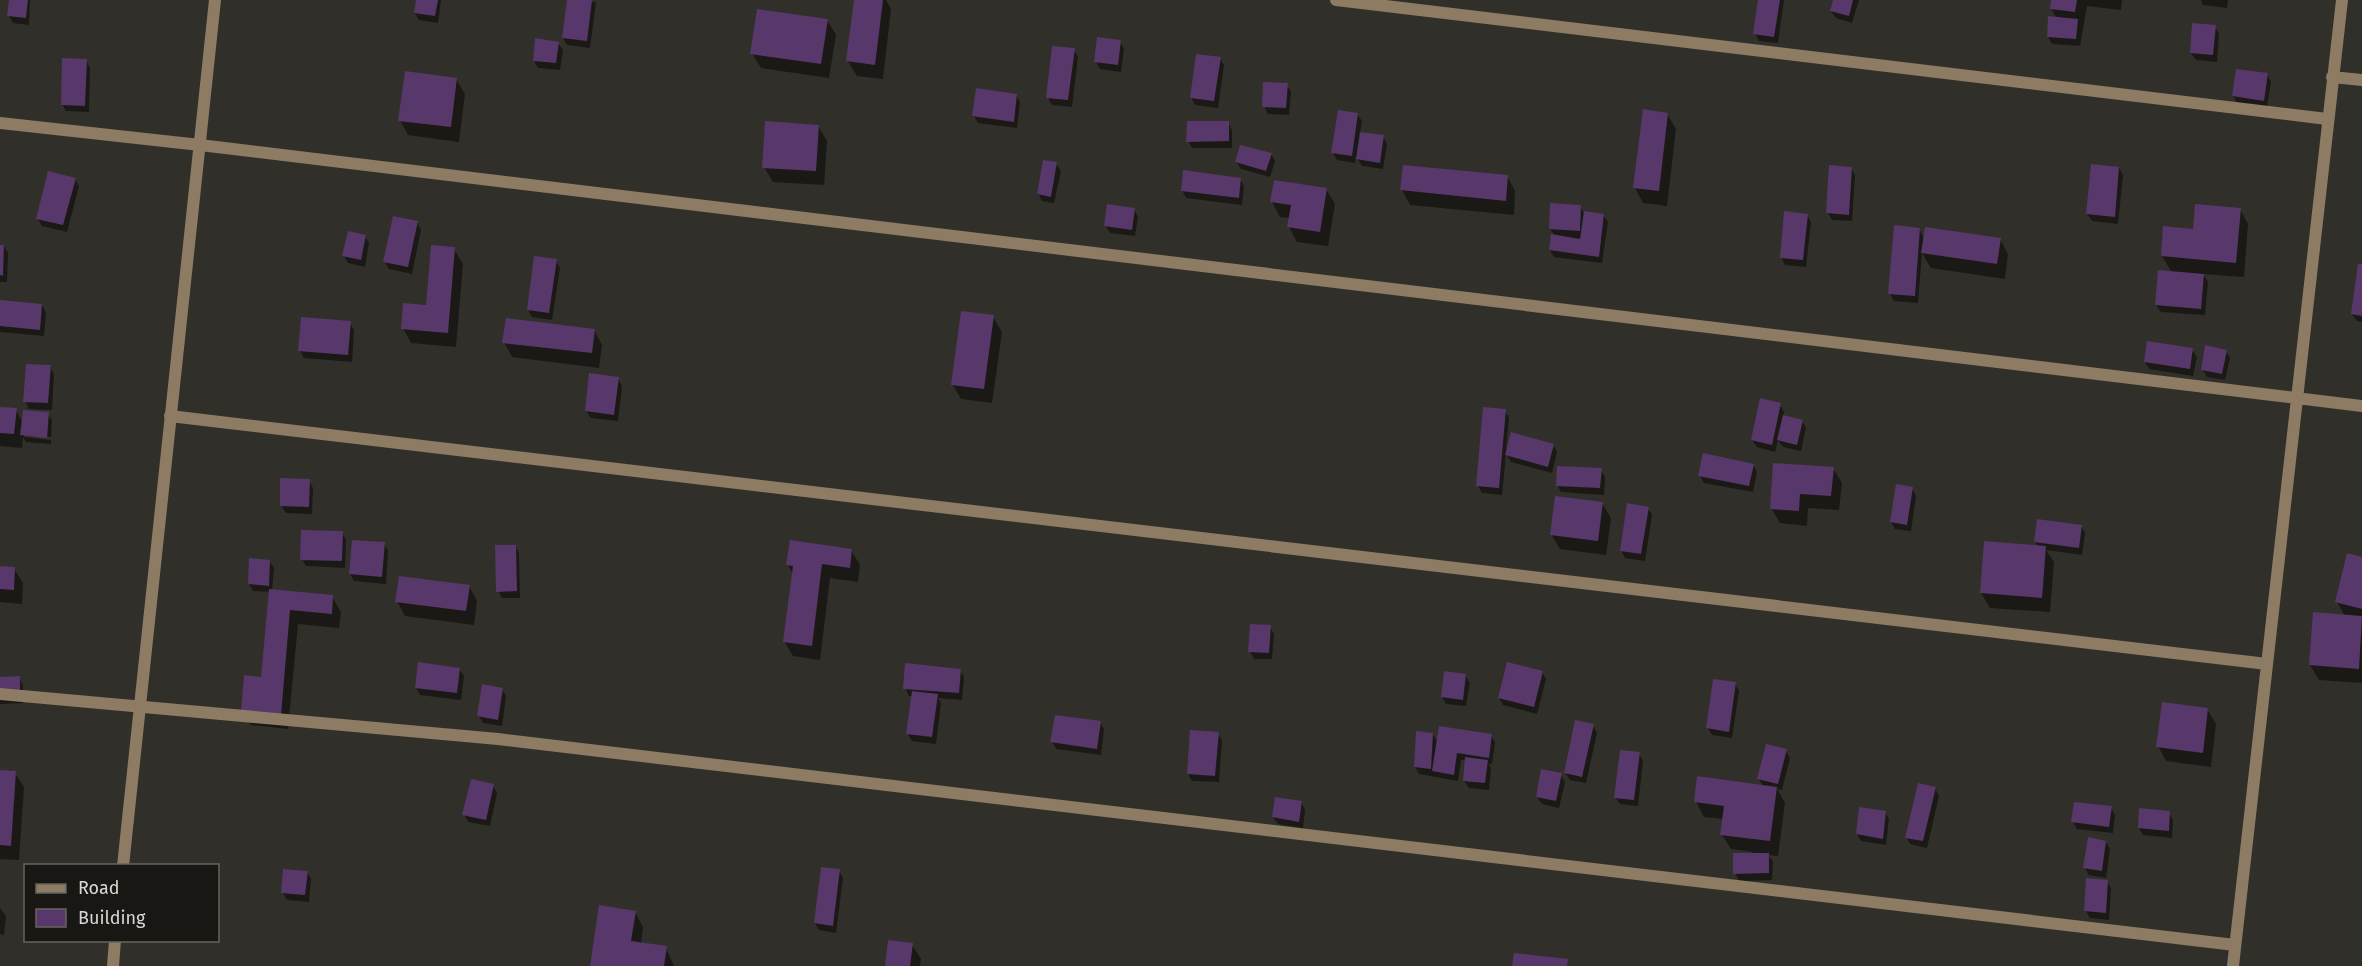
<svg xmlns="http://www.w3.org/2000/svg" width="2362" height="966" viewBox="0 0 2362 966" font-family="'Fira Sans',sans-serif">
  <rect width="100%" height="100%" fill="#312f29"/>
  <!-- shadow -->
  <path fill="#0007" d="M 10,0 L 30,0 L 29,25 L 13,23 L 9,16 Z
    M 418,0 L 441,0 L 438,23 L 419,20 L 415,13 Z
    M 568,0 L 596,2 L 590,48 L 567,45 L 563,38 Z
    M 856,0 L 886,0 L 891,9 L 883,79 L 857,76 L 848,61 Z
    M 1760,0 L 1784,0 L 1778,43 L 1759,41 L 1755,33 Z
    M 1834,0 L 1859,0 L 1852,23 L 1836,18 L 1831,11 Z
    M 2052,0 L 2122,0 L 2121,10 L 2087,6 L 2080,46 L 2052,44 L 2048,37 L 2057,19 L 2051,9 Z
    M 2201,0 L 2228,0 L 2227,8 L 2203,5 Z
    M 827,20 L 836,35 L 829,78 L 761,68 L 752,53 Z
    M 2215,27 L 2219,34 L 2217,62 L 2196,60 L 2191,53 Z
    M 1120,42 L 1124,49 L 1121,72 L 1100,69 L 1096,62 Z
    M 558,43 L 563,50 L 560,70 L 538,68 L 534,61 Z
    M 1074,50 L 1078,57 L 1072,107 L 1052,105 L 1048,98 Z
    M 1220,58 L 1224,65 L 1218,108 L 1195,105 L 1191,97 Z
    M 86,60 L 90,68 L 89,112 L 66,111 L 62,104 Z
    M 2267,74 L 2271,82 L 2267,107 L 2237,103 L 2233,96 Z
    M 456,79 L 465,94 L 459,142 L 408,135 L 400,120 Z
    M 1287,85 L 1291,92 L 1289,115 L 1268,114 L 1264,106 Z
    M 1016,95 L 1020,102 L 1017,128 L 978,123 L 974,116 Z
    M 1357,114 L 1362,121 L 1360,133 L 1383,136 L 1387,144 L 1383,169 L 1362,166 L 1356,156 L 1355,163 L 1337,160 L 1333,153 Z
    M 1667,114 L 1676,129 L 1667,206 L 1643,203 L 1635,188 Z
    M 1228,123 L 1232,130 L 1232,148 L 1192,148 L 1188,141 Z
    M 818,126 L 827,141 L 824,185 L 773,182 L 764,167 Z
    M 1271,154 L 1275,161 L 1270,177 L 1241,169 L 1236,162 Z
    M 1056,164 L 1061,171 L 1054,203 L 1042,201 L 1038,193 Z
    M 1851,168 L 1855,175 L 1852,221 L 1832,220 L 1828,213 Z
    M 2119,168 L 2123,175 L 2118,224 L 2092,221 L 2087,214 Z
    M 1507,176 L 1515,191 L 1514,215 L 1410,205 L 1402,190 Z
    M 75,179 L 79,186 L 67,232 L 42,226 L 37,218 Z
    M 1240,179 L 1244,186 L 1242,205 L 1186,198 L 1182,190 Z
    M 1326,189 L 1335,204 L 1328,246 L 1297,242 L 1289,227 L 1290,218 L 1280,217 L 1272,202 Z
    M 1580,206 L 1583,212 L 1603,215 L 1608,222 L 1602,263 L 1554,257 L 1550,250 L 1555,236 L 1550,229 Z
    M 1134,209 L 1138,217 L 1135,236 L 1110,233 L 1106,226 Z
    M 2240,209 L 2248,224 L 2244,277 L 2203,274 L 2208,282 L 2205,315 L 2161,312 L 2156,305 L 2172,273 L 2162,256 L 2194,230 Z
    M 1807,215 L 1811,222 L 1806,267 L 1785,265 L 1781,257 Z
    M 417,222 L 421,230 L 412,274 L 389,269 L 385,262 Z
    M 1919,229 L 1924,238 L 2000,239 L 2008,254 L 2005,279 L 1931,268 L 1922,253 L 1918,303 L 1894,301 L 1890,294 Z
    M 365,236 L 369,243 L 365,267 L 348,263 L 344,256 Z
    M 0,246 L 4,246 L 8,253 L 7,282 L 0,282 Z
    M 454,249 L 463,264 L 456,347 L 411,343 L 403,328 L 427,306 Z
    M 556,261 L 560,268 L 552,320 L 532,317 L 528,310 Z
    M 2362,266 L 2362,322 L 2357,321 L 2352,314 Z
    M 0,302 L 42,305 L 46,312 L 44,336 L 0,332 Z
    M 993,317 L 1002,332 L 992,403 L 961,399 L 952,384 Z
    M 350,323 L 354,330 L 352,362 L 304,358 L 300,351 Z
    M 594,330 L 602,345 L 599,368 L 512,357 L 504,342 Z
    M 2192,350 L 2197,357 L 2193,376 L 2149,369 L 2145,362 Z
    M 2226,351 L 2230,358 L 2225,380 L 2207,377 L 2202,369 Z
    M 50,366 L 54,374 L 52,410 L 29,409 L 25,401 Z
    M 618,379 L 622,386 L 618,421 L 591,418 L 586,411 Z
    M 1780,405 L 1784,412 L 1783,417 L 1802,421 L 1806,428 L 1801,451 L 1783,447 L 1778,440 L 1775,452 L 1757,447 L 1752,440 Z
    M 0,409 L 16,410 L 23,423 L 48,414 L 52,421 L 51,437 L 24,434 L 24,437 L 51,440 L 51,444 L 26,442 L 23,437 L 22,448 L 0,446 Z
    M 1505,411 L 1509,418 L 1506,449 L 1553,445 L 1557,452 L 1552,473 L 1511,462 L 1506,454 L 1502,495 L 1482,493 L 1478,486 Z
    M 1753,465 L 1757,472 L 1753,492 L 1704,483 L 1700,476 Z
    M 1833,468 L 1842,483 L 1839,510 L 1808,508 L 1807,526 L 1780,523 L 1771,508 Z
    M 1601,470 L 1605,477 L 1604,495 L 1561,492 L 1557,485 Z
    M 309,481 L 313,488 L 312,514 L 286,513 L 281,505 Z
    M 1912,488 L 1916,496 L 1911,531 L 1895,529 L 1891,522 Z
    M 1602,503 L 1611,518 L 1606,555 L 1560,549 L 1551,534 Z
    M 1648,508 L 1652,515 L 1645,561 L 1625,558 L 1621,550 Z
    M 2081,526 L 2085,533 L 2082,555 L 2046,550 L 2054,562 L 2050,612 L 1990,608 L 1981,593 L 2038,547 L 2035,542 Z
    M 342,533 L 346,540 L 345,568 L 306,566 L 302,559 Z
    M 384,544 L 388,551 L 386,584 L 354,581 L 350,574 Z
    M 515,546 L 519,553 L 520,598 L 502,598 L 498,591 Z
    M 851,550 L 860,565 L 858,582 L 830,578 L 820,660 L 793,656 L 784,641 L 793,574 L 788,565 Z
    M 2362,559 L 2362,683 L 2319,680 L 2310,665 L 2345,616 L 2337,602 Z
    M 269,561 L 274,568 L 272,591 L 332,597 L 341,612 L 339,628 L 298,624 L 288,729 L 251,725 L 242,711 L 263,678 L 270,592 L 253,591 L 249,584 Z
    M 0,567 L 14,569 L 23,583 L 22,604 L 0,602 Z
    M 469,586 L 477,601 L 474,625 L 405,616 L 397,601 Z
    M 1270,627 L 1274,634 L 1272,659 L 1254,659 L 1250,651 Z
    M 459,669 L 464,676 L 461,700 L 420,695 L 416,688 Z
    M 960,670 L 964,677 L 962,700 L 938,698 L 941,703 L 936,744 L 912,741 L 908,734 L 913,696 L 909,696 L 905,688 Z
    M 1542,672 L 1546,679 L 1537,714 L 1503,705 L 1499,698 Z
    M 1465,675 L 1470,683 L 1466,706 L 1446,704 L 1442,697 Z
    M 0,678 L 19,678 L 23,685 L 23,703 L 0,704 Z
    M 1735,684 L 1739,691 L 1732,738 L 1712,735 L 1708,728 Z
    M 502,689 L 506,696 L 502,726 L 483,723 L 479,716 Z
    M 2207,709 L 2216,724 L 2211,767 L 2166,761 L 2158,746 Z
    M 1100,722 L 1104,729 L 1101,755 L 1056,749 L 1052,741 Z
    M 1593,726 L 1597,733 L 1586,783 L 1570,780 L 1565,773 Z
    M 1218,733 L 1222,741 L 1219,782 L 1192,781 L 1188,774 Z
    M 1433,734 L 1438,743 L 1491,735 L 1495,742 L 1492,764 L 1489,764 L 1491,768 L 1489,790 L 1469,788 L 1464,781 L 1467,760 L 1461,760 L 1458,781 L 1419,774 L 1415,767 Z
    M 1786,751 L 1790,758 L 1782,790 L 1777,789 L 1785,803 L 1778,856 L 1768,855 L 1773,861 L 1772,880 L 1739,881 L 1735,873 L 1753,852 L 1731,849 L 1722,835 L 1724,819 L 1704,817 L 1696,802 L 1763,786 L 1759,779 Z
    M 1639,753 L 1643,761 L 1638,806 L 1620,804 L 1615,797 Z
    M 0,771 L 15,773 L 24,787 L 19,860 L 0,859 Z
    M 1561,775 L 1565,782 L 1559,808 L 1542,804 L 1537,797 Z
    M 493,786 L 497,793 L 490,826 L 468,822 L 464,814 Z
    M 1935,788 L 1939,796 L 1927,848 L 1910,844 L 1906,837 Z
    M 1301,802 L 1305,810 L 1303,828 L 1278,824 L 1273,817 Z
    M 2111,808 L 2115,815 L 2113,833 L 2077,829 L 2073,822 Z
    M 2140,810 L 2169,813 L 2173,820 L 2172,838 L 2143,835 L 2139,828 Z
    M 1885,812 L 1889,819 L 1886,845 L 1861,841 L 1857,834 Z
    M 2106,842 L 2110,849 L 2106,878 L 2089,875 L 2085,868 Z
    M 839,871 L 843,878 L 836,933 L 819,930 L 815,923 Z
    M 307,872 L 311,879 L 309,902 L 287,900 L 283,893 Z
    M 2107,881 L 2111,888 L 2109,920 L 2090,918 L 2086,911 Z
    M 0,908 L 6,916 L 4,935 L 0,934 Z
    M 635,912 L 643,927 L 641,944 L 666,948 L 674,966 L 592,966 Z
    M 912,945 L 921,959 L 920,966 L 886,966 Z"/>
  <!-- building -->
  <path fill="#58376a" d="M 9,0 L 28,0 L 26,18 L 7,16 Z
    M 416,0 L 438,0 L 435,16 L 414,13 Z
    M 567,0 L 592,0 L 587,41 L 562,38 Z
    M 854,0 L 883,0 L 875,65 L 846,61 Z
    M 1758,0 L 1780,0 L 1774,37 L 1753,34 Z
    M 1833,0 L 1853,0 L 1849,16 L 1830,11 Z
    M 2051,0 L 2077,0 L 2075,12 L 2050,9 Z
    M 757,9 L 828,19 L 821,64 L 750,54 Z
    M 2048,16 L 2078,19 L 2076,39 L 2047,37 Z
    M 2192,23 L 2216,25 L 2213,55 L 2190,53 Z
    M 1097,37 L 1121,40 L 1118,65 L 1094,62 Z
    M 535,38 L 559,42 L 556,63 L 533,61 Z
    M 1052,46 L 1075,48 L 1068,100 L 1046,98 Z
    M 1196,54 L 1221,57 L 1214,101 L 1190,98 Z
    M 62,58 L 87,59 L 85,106 L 61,105 Z
    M 2236,69 L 2268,73 L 2264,101 L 2232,96 Z
    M 405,71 L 457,78 L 451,127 L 398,121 Z
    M 1263,82 L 1288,83 L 1286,108 L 1262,107 Z
    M 976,88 L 1017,94 L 1014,122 L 972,116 Z
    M 1643,109 L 1668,113 L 1659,191 L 1633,188 Z
    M 1338,110 L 1358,113 L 1352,156 L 1331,153 Z
    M 765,121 L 819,125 L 816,171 L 762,168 Z
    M 1187,121 L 1229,121 L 1229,141 L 1186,142 Z
    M 1360,132 L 1384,135 L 1380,163 L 1356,159 Z
    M 1240,145 L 1272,153 L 1266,171 L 1235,162 Z
    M 1043,160 L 1057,162 L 1051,197 L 1037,194 Z
    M 2091,164 L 2119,167 L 2115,217 L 2086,214 Z
    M 1403,165 L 1508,175 L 1506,201 L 1400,190 Z
    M 1829,165 L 1852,167 L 1849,215 L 1826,213 Z
    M 1183,170 L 1241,178 L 1239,198 L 1181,191 Z
    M 48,171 L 76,178 L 63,225 L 36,219 Z
    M 1274,180 L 1327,188 L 1320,232 L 1287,227 L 1291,205 L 1270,202 Z
    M 1550,203 L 1581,205 L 1580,231 L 1549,229 Z
    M 1107,204 L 1135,208 L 1132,230 L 1104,226 Z
    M 2195,204 L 2241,208 L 2236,263 L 2161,256 L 2163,226 L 2193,229 Z
    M 1584,211 L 1604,214 L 1599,257 L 1549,250 L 1551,234 L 1580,239 Z
    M 1784,211 L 1808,214 L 1803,260 L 1780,258 Z
    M 393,216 L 418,221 L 408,267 L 383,262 Z
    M 1894,225 L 1920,228 L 1915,296 L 1888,294 Z
    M 1925,227 L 2001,238 L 1997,264 L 1921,253 Z
    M 348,231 L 366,235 L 361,260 L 342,256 Z
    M 0,245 L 4,245 L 3,276 L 0,275 Z
    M 431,245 L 455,247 L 448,333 L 401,329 L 403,303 L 426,305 Z
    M 534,256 L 557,259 L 549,313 L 527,310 Z
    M 2358,264 L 2362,264 L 2362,316 L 2351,314 Z
    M 2158,270 L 2204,274 L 2201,309 L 2155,305 Z
    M 0,300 L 42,304 L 40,330 L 0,326 Z
    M 961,311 L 994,315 L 984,389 L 951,385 Z
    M 301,317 L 351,321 L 348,355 L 298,351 Z
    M 506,318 L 595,329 L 592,353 L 502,343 Z
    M 2147,341 L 2193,348 L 2190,369 L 2144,362 Z
    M 2205,345 L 2227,350 L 2222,374 L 2201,370 Z
    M 26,364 L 51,365 L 48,403 L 23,402 Z
    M 589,373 L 619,377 L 614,415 L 585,411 Z
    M 1760,398 L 1781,403 L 1772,445 L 1751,440 Z
    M 0,407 L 17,408 L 14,434 L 0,433 Z
    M 1483,407 L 1506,409 L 1499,488 L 1476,486 Z
    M 23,410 L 49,412 L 47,438 L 20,435 Z
    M 1783,415 L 1803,420 L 1797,445 L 1777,440 Z
    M 1511,432 L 1554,444 L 1548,467 L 1505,455 Z
    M 1703,453 L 1754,464 L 1749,486 L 1698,476 Z
    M 1773,463 L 1834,467 L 1831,496 L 1800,494 L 1799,511 L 1770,509 Z
    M 1557,466 L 1602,468 L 1600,488 L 1556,486 Z
    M 280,478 L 310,479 L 309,507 L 280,506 Z
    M 1896,484 L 1913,487 L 1907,525 L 1890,522 Z
    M 1555,496 L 1603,502 L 1598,541 L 1550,535 Z
    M 1627,503 L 1649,507 L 1641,554 L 1620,551 Z
    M 2037,519 L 2082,525 L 2079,548 L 2034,542 Z
    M 301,530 L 343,531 L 342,561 L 300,560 Z
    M 352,540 L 385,542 L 382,577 L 349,574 Z
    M 790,540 L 852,549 L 850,568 L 822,564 L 812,646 L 783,642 L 793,566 L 786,565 Z
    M 1984,541 L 2046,546 L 2042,598 L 1980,593 Z
    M 495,545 L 516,545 L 517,591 L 496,592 Z
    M 2347,553 L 2362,557 L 2362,609 L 2335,602 Z
    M 249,558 L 270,560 L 269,586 L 248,584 Z
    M 0,566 L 15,567 L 14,590 L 0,589 Z
    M 399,576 L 470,585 L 466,611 L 395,602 Z
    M 269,589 L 333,595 L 332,614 L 290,610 L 281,715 L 241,711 L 244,675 L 261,677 Z
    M 2313,612 L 2362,616 L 2359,669 L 2309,665 Z
    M 1250,624 L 1271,625 L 1269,653 L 1248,652 Z
    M 418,662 L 460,668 L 457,693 L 415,688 Z
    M 1507,662 L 1543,671 L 1534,707 L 1498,698 Z
    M 905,663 L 961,669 L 959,693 L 903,689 Z
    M 1444,671 L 1466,674 L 1463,700 L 1441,697 Z
    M 20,676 L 20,696 L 0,697 L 0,677 Z
    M 1713,679 L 1736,682 L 1729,732 L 1706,728 Z
    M 482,684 L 503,688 L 498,720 L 477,716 Z
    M 912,691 L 938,694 L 932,737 L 906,734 Z
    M 2162,702 L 2208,708 L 2203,753 L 2156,747 Z
    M 1055,715 L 1101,721 L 1097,749 L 1050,742 Z
    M 1575,720 L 1594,724 L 1582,777 L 1564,773 Z
    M 1439,726 L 1492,734 L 1489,758 L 1457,753 L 1454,775 L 1432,771 Z
    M 1190,730 L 1219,732 L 1215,776 L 1187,774 Z
    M 1416,731 L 1433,733 L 1431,769 L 1414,767 Z
    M 1766,744 L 1787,749 L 1778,784 L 1757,779 Z
    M 1620,750 L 1640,752 L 1634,800 L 1614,798 Z
    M 1465,757 L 1488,760 L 1485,783 L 1463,781 Z
    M 1541,769 L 1562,773 L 1556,801 L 1536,797 Z
    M 0,770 L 16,771 L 11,846 L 0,845 Z
    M 1697,776 L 1777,787 L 1770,841 L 1720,835 L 1724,806 L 1694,802 Z
    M 471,779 L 494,784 L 486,820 L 462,815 Z
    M 1918,783 L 1936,787 L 1923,841 L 1905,838 Z
    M 1275,797 L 1302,801 L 1299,822 L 1272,817 Z
    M 2074,802 L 2112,806 L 2109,827 L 2071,822 Z
    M 1859,807 L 1886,811 L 1883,839 L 1856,834 Z
    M 2139,808 L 2170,811 L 2169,831 L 2138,828 Z
    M 2088,837 L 2106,841 L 2102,871 L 2083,868 Z
    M 1733,853 L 1769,853 L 1769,873 L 1733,874 Z
    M 821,867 L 840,869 L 833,926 L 814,923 Z
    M 283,869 L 308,871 L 305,895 L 281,893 Z
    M 2086,878 L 2108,880 L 2106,913 L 2084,911 Z
    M 599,905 L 636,911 L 631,941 L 667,946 L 664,966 L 590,966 Z
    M 888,940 L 913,943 L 910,966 L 885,966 Z
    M 1514,953 L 1568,959 L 1567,966 L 1512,966 Z"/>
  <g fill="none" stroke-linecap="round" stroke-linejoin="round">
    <!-- street -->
    <path stroke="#8d7b64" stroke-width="12" d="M 1336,0 L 2327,119
      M 2332,77 L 2362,80
      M 0,123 L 200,145 L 2362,406
      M 170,416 L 2267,664
      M 0,694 L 498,739 L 2235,945
      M 123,866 L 215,0
      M 113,966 L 115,940
      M 2233,966 L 2342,0"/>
  </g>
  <!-- legend -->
  <rect x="24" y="864" width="195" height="78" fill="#181714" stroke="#656460" stroke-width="1.5"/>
  <rect x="36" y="884" width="30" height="9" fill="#8d7b64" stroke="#656460" stroke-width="1.5"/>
  <text x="78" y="894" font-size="18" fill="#d8d7d3">Road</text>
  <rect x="36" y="909" width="30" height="18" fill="#58376a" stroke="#656460" stroke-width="1.5"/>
  <text x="78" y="924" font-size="18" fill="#d8d7d3">Building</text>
</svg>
